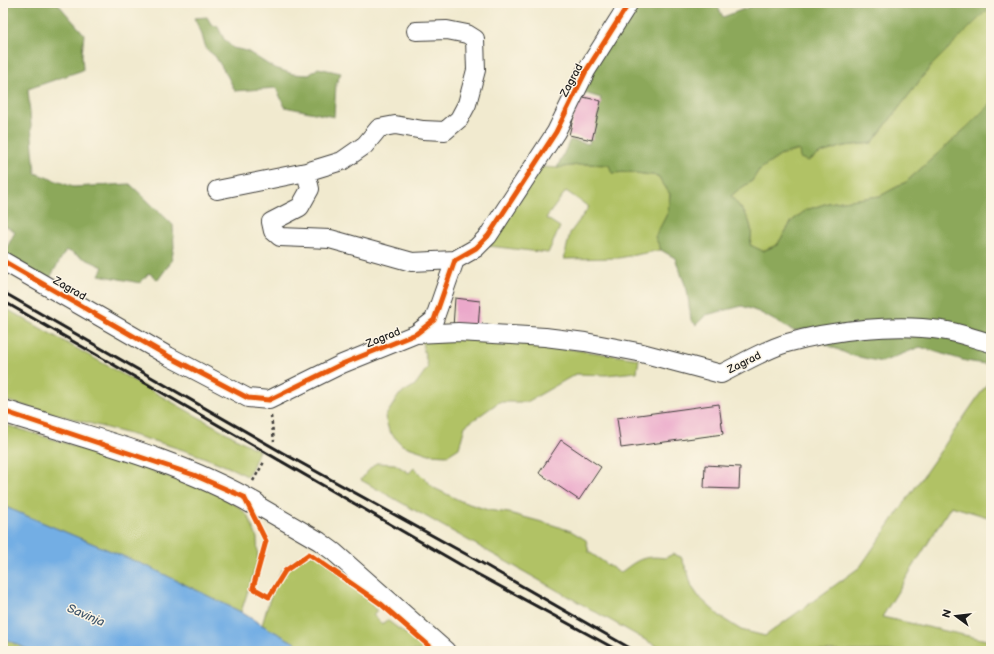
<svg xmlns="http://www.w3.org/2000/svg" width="994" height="654" viewBox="0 0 994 654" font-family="'Balsamiq Sans',sans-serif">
  <rect width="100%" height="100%" fill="#fcf5e5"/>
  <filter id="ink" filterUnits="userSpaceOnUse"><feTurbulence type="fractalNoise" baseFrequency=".025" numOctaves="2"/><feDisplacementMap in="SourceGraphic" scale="8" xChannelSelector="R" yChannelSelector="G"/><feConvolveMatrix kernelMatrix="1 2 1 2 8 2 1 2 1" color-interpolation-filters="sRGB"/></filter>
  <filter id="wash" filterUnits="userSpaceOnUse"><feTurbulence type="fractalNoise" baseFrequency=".012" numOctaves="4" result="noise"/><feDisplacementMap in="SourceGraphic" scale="16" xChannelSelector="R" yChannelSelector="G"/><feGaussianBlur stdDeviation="0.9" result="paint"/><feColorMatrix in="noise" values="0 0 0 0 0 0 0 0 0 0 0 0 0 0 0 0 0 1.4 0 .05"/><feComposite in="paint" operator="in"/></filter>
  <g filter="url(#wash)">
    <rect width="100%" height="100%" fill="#f1eacf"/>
    <!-- green -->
    <path fill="#b1c265" stroke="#666f40" d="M 991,8 L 991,103 L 966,128 L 906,182 L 880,196 L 828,203 L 806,210 L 792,221 L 777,245 L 762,251 L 750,245 C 755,221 745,214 731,196 L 738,190 L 752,181 L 759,170 L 783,154 L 800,150 L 808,161 L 821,153 L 844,146 L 872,143 L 931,66 L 985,12 Z
      M 585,164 L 610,165 L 612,173 L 629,172 L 658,176 L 670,194 L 668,212 L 656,237 L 661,250 L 619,258 L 564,259 L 570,233 L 589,207 L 566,191 L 546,218 L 560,227 L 548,253 L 489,246 L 542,167 L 557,168 Z
      M 3,307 L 250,446 L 259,450 L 252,468 L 247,476 C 206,455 162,443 118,431 C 80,421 41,410 3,400 Z
      M 466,334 L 639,359 L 637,372 L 606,375 L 576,374 L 527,402 L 499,402 L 465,426 L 459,448 L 448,455 L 429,454 L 402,445 L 389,431 L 385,417 L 399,395 L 415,385 L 428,367 L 421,339 Z
      M 991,378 L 991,518 L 951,506 L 882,617 L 991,641 L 991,651 L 665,651 L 361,480 L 367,472 L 376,463 L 395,464 L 409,473 L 414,468 L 434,488 L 463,502 L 488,510 L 509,513 L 553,525 L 571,531 L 586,540 L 589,552 L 620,573 C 637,560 643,555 665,558 L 673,554 L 681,557 L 688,573 L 692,587 L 699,597 L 722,618 L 741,630 L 765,636 L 860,567 Z
      M 3,424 L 127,462 L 213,492 L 239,507 L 249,517 L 257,538 L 258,560 L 241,612 L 149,567 L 3,506 Z
      M 318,554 C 342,565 359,591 377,610 L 373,615 L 382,624 L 387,620 L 429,651 L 310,651 L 262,625 C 266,612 275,578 283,569 C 292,559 305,556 318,554 Z
      M 3,638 L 31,651 L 3,651 Z"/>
    <!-- forest -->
    <path fill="#8ca85a" stroke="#54623b" d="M 3,3 L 60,3 L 58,4 L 84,34 L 82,55 L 83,70 L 28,89 L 35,173 L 73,187 L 130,184 L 173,225 L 174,247 L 171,262 L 158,280 L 149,273 L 140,283 L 99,275 L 103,267 L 66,250 L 48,281 L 3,255 L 15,232 L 3,224 Z
      M 632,3 L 716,3 L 723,17 L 760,3 L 991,3 L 991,8 L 985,12 L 931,66 L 872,143 L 844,146 L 821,153 L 808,161 L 800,158 L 799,150 L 783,154 L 759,170 L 752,181 L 738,190 L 731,196 C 745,214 755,221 750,245 L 763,251 L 777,245 L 792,221 L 806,210 L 828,203 L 880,196 L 906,182 L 966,128 L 991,103 L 991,365 L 966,361 L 920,347 L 882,362 L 850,355 L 825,344 L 820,327 L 794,331 L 759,312 L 742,306 L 706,315 L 696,325 L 691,320 L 687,290 L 675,258 L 661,250 L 655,237 L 668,212 L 670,194 L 658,176 L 629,172 L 612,173 L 609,165 L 585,164 L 557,168 L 570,140 L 589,144 L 601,98 L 581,92 Z
      M 207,17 L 211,24 L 218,27 L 224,39 L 233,48 L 247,51 L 272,67 L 293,74 L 309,75 L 318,68 L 341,73 L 336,84 L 334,117 L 285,107 L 276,88 L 235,91 L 228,77 L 215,56 L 206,49 L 201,32 L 194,18 Z"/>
    <!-- water -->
    <path fill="#73aee4" stroke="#486580" d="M 3,506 L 149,567 L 241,612 L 262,625 L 310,651 L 31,651 L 3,638 Z"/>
    <g id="blocks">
      <!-- building -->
      <path fill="#eba8ca" d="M 579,96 L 601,101 L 592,140 L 569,135 Z
        M 455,298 L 480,301 L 478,329 L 453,327 Z
        M 719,404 L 723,434 L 621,448 L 617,418 Z
        M 561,440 L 601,467 L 579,500 L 539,473 Z
        M 705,465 L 740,467 L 739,489 L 704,488 Z"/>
    </g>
  </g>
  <g filter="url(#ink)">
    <use href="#blocks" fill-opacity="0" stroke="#3c3b37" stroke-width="1"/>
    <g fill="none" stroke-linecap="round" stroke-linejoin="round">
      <!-- street casing -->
      <g stroke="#3c3b37" stroke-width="20">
        <path id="street" d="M 306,172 L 310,189 L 300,207 L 271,222 L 273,231 L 280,237 L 330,239 L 412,262 L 455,260
          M 217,190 L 306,172 L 342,161 L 365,145 L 379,128 L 395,125 L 423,130 L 445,131 L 459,119 L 467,104 L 476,70 L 475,39 L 467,34 L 447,30 L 416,31
          M 3,261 L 168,356 L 248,398 L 269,400 L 342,364 L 416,334 L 434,320 L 455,260 L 476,248 L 488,236 L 556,132 L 586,71 L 629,3
          M 416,334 L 458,332 L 545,337 L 585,342 L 638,352 L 721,374 C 743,363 764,350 787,343 C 832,330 896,323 941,330 C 958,332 975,339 991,343
          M 255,504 L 319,541 L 334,552 L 446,651"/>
      </g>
      <!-- secondary casing -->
      <g stroke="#3c3b37" stroke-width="24">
        <path id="secondary" d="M 3,411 C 88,438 177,459 255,504"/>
      </g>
      <!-- path -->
      <path stroke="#3c3b37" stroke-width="2.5" stroke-dasharray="3 3" stroke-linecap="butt" d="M 271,416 L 274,441
        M 253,481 L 264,462"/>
      <!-- street -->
      <use href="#street" stroke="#fff" stroke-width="18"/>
      <!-- secondary -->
      <use href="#secondary" stroke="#fff" stroke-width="22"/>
      <!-- rail -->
      <path stroke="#1c1c1c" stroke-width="3" d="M 3,292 L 283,453 L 473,558 L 635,651
        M 3,301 L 468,569 L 619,651"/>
      <!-- cycleway casing -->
      <g stroke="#fcf5e5" stroke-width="8">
        <path id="cycleway" d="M 3,261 L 168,356 L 248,398 L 269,400 L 342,364 L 416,334 L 434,320 L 455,260 L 476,248 L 488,236 L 556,132 L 586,71 L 629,3
          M 3,411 L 194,475 L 244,497 L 266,541 L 253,588 L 269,597 L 285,571 L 309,554 L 381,604 L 435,651"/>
      </g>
      <!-- cycleway -->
      <use href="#cycleway" stroke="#e8590c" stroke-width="5"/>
    </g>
  </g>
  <g text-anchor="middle" stroke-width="3" stroke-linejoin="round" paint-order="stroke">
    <!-- street labels -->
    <g font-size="11" fill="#1c1c1c" stroke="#fcf5e5">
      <text transform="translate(571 80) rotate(-62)" y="4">Zagrad</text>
      <text transform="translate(70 288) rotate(30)" y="4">Zagrad</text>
      <text transform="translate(383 337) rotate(-22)" y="4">Zagrad</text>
      <text transform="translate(744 362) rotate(-26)" y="4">Zagrad</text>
    </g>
    <!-- water labels -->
    <g font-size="12" font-style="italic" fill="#3f566c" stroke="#fcf5e5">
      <text transform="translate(86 615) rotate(23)" y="4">Savinja</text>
    </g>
  </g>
  <!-- margin -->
  <rect width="994" height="654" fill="none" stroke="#fcf5e5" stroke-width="16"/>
  <!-- north arrow -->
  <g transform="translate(956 616) rotate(285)" stroke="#fcf5e5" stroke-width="3" paint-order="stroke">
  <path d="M0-3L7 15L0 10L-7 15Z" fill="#1c1c1c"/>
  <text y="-6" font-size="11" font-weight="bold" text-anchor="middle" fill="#1c1c1c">N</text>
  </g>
</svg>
